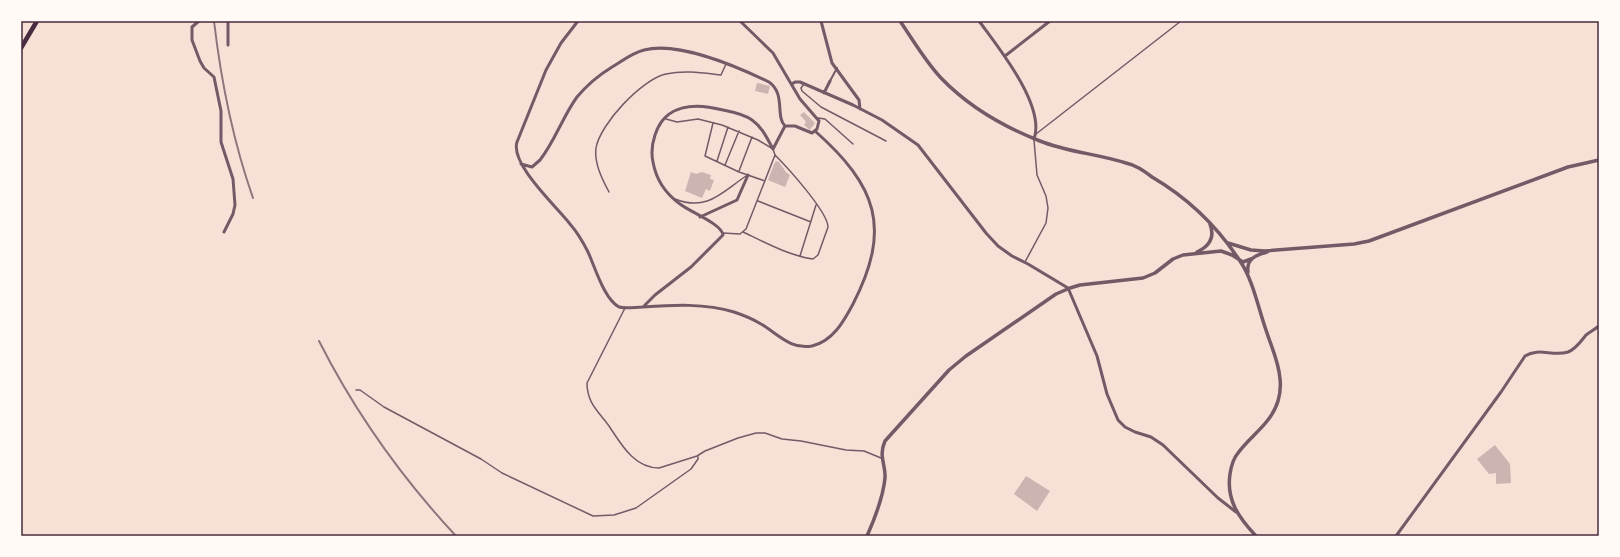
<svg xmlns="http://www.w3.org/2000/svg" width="1620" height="557" viewBox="0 0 1620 557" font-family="'Work Sans',sans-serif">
  <rect width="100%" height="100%" fill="#f7e1d7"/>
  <!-- building -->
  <path fill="#ccb4b1" d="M 757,83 L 770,86 L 768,94 L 755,91 Z
    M 804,112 L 815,123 L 810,130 L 804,125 L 806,122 L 800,115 Z
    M 776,161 L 779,162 L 786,172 L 790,175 L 785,187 L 768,180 L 774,164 Z
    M 691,172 L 696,174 L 702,172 L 711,175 L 710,179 L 714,180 L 710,191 L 706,189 L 702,198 L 685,191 Z
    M 1495,445 L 1510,464 L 1511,483 L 1496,484 L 1496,473 L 1489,474 L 1477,459 Z
    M 1026,476 L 1050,491 L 1037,511 L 1014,494 Z"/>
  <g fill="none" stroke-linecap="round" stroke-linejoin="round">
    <!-- service -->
    <path stroke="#755966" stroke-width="1.5" d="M 804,84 L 801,88 L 802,91 L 821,107 L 886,141
      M 818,118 L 825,119 L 853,144
      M 666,119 L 677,122 L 698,119 L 722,125 L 758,140 L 773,149 L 775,155 L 746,229 L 740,234 L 723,233
      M 713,123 L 705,156 L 739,172 L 765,181
      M 1036,134 L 1181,21
      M 717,161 L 728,127
      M 725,165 L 739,131
      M 739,171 L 752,137
      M 609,192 C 602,179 594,163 596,148 C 600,124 642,79 666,74 C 685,70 703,73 721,75 L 726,64
      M 675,199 C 707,212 722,192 746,176
      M 758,201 L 811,222
      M 743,232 C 764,242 790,256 813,259 L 818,255 L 828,227 C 828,212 787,167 775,155
      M 800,256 L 816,205
      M 1025,262 L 1046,223 L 1048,208 L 1046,196 L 1037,175 L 1034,140
      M 625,308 L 587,383 C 587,403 598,411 609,426 C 621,444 634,468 659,468 L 697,456 L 705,451 L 738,438 L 756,433 L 765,433 L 782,439 L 801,441 L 846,450 L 864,451 L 881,458
      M 356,390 L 360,390 L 384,407 L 481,459 L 502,473 L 593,516 L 614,515 L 636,508 L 691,469 L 698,459 L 698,457"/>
    <!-- pedestrian -->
    <path stroke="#755966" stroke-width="2" d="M 830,81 L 837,68"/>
    <!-- minor -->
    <path stroke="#755966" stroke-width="3" d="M 199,21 L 192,27 L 192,40 L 200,61 L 204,68 L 214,77 L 221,111 L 221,142 L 233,179 L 235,205 L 233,214 L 224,232
      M 228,21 L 228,45
      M 578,21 L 561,43 L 546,70 L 517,142 C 510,164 556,206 570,224 C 577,232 583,242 588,252 C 595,267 604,299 619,307 C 627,309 635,307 643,307 C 673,305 705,303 734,312 C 743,315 753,319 761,324 C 778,334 791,350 812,346 C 833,341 844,321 853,304 C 892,228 877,186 815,131
      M 740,21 L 773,53 L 800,99 L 819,121 L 817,129 L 812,133 L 795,126 L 785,126
      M 821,21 L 832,63 L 859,100 L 860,109
      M 979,21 C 998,47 1046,106 1034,139
      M 1005,56 L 1050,21
      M 792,84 L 795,82 L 800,82 L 853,105 L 882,120 L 918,145 L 986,233 L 998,246 L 1012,256 L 1028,264 L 1068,288 L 1097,356 L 1107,394 L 1118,420 L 1125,427 L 1135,432 L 1151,437 L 1163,445 L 1218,498 L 1236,512
      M 824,93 L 830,81
      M 773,149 L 785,126
      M 521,164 L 532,167 L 540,160 C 555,141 563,116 577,97 C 587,85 599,75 612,67 C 622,61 632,53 644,50 C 678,41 738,67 769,82 C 786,94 775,116 785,126
      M 700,217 L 737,200 L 748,175
      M 643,307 L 655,295 L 691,267 L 723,235 C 722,224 690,212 680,204 C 666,194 656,179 653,162 C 651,153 652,144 655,135 C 665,103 696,103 723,110 C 733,112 744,114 752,120 C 762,127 767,138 773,149
      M 1396,536 L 1501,392 L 1525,356 C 1539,347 1553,357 1568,352 C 1576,349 1581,341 1586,335 C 1590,332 1595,329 1599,326"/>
    <!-- tertiary -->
    <path stroke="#755966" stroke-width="3.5" d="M 900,21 C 913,40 925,61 941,78 C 968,106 1004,127 1040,141 C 1067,152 1098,154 1126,163 C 1136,165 1144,171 1152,177 C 1188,198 1217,226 1240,261 C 1253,280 1258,307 1266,330 C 1271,346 1279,362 1280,379 C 1281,387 1280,394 1278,401 C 1271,424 1251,435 1238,453 C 1233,459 1231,467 1230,474 C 1226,500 1239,518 1256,536
      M 1228,243 L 1251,250 L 1265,251 L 1354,244 L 1369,241 L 1568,167 L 1599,160
      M 1197,252 C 1210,246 1215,237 1210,224
      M 1248,272 C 1246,259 1256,255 1267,252
      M 867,536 C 875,518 883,498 885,478 C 886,464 878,457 885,441 L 949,370 L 966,356 L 1056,294 L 1070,288 L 1080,285 L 1143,278 L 1155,273 L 1173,259 L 1183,255 L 1221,251 L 1232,255 L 1243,262 L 1251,259"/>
    <!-- primary -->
    <path stroke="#4a2c40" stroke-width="4.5" d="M 21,48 L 37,21"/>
    <!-- rail -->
    <path stroke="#8f747c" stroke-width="2" d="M 214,21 C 221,81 233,141 253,198
      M 319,341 C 355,412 402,478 456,536"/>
  </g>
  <!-- border -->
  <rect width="1620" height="557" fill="none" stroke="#fffaf5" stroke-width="44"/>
  <rect x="22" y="22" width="1576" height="513" fill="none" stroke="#4a2c40" stroke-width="1.5"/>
</svg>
